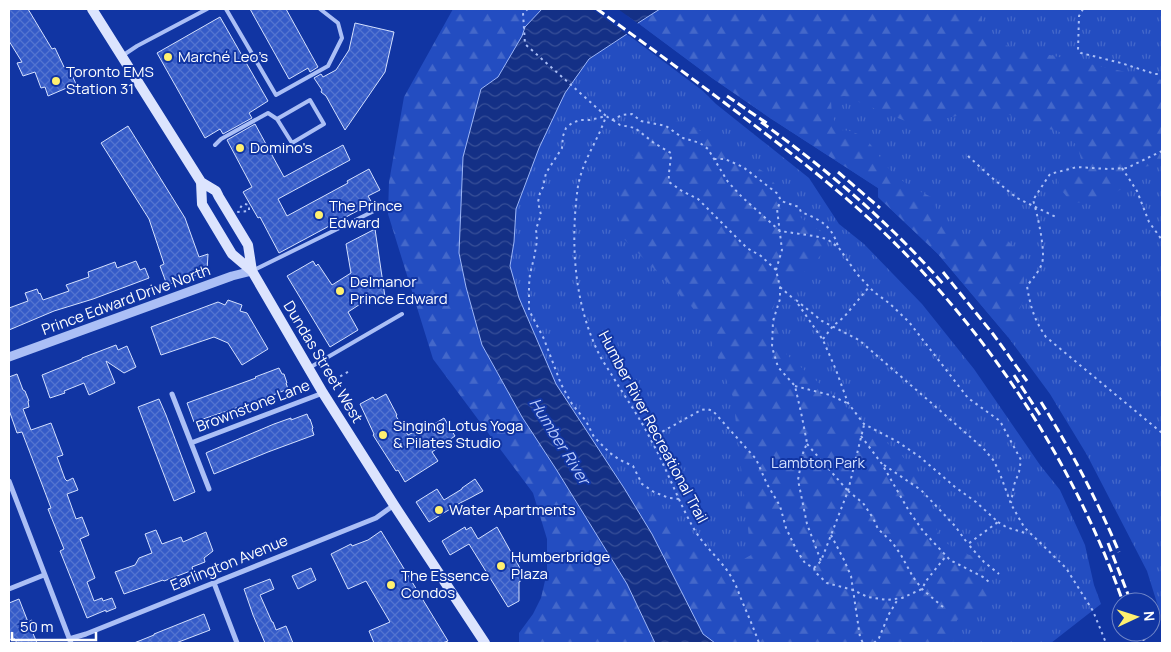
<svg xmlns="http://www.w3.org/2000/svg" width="1171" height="652" viewBox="0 0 1171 652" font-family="Manrope,sans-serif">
  <defs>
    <pattern id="grass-tufts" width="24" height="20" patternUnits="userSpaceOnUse" patternTransform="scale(1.25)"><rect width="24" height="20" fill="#234dc1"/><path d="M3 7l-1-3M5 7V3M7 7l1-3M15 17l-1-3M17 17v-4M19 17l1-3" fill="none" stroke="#4468ca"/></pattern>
    <pattern id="forest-firs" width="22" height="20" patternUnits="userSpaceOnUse" patternTransform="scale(1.25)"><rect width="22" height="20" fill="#234dc1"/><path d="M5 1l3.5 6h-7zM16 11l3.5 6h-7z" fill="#4468ca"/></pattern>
    <pattern id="water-waves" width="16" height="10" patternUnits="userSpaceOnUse" patternTransform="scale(1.25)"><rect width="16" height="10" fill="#143086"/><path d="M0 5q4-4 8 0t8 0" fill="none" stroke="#374f98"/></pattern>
    <pattern id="building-cross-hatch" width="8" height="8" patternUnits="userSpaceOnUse" patternTransform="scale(1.25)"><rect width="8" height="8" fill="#355bc8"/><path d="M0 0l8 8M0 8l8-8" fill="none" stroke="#5374d0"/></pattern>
  </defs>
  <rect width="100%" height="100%" fill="#1135a3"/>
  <!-- grass -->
  <path fill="url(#grass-tufts)" d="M 660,9 L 1162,9 L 1162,619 L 1147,571 L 1087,455 L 1050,394 L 1008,337 L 938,254 L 878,197 L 878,188 L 770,118 L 712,78 L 638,23 Z
    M 627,34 L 703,91 L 716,104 L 809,178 L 839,224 L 864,244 L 922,304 L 974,369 L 1040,465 L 1060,490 L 1085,545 L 1094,585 L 1101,604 L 1051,643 L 715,643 L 703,634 L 652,534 L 624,488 L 556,384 L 519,298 L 510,266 L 514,242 L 516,209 L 539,148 L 565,93 L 589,59 Z"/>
  <!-- forest -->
  <path fill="url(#forest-firs)" d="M 453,9 L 542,9 L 525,27 L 522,36 L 498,77 L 481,89 L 459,253 L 466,287 L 482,345 L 522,417 L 556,469 L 627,584 L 655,643 L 519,643 L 519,633 L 533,614 L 541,598 L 547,572 L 547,539 L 533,493 L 433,359 L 388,214 L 389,182 L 404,97 Z
    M 660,9 L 981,9 L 980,16 L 991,42 L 1162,80 L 1162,164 L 1143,167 L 1138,170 L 1121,189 L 1101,204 L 1071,202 L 1058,186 L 1060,176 L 1081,159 L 1077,145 L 1058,131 L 1039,127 L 1007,114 L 989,109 L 915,125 L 844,96 L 831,101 L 832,116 L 839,130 C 871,130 874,155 894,174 C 905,184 919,191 933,198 L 939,218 L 963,237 L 981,234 L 1007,240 L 1024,257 L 1024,299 L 1008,337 L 938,254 L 878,197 L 878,188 L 770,118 L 712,78 L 638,23 Z
    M 685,121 L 767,174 L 801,218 L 824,234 L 827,249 L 776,300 L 771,314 L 787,355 L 903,457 L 926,497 L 940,540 L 977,559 L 997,596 L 957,620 L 953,643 L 715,643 L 703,634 L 652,534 L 624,488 L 683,529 L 708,560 L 733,565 L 751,555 L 733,397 L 702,317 L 623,238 L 616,204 L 637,141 L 670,122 Z"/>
  <!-- water -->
  <path fill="url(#water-waves)" stroke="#9db7f9" d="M 542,9 L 660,9 L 638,23 L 627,34 L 589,59 L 565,93 L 539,148 L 516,209 L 514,242 L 510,266 L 519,298 L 556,384 L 624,488 L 652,534 L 703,634 L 715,643 L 655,643 L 627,584 L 556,469 L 522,417 L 482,345 L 466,287 L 459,253 L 463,157 L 481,89 L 498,77 L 522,36 L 525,27 Z"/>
  <!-- pier -->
  <path fill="#1135a3" d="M 592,9 L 618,9 L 640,25 L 629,36 Z"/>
  <!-- building -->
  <path fill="url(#building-cross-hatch)" stroke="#d4e0fe" d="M 9,9 L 28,9 L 52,49 L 55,48 L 64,67 L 68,66 L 76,84 L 48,96 L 45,87 L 41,88 L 35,72 L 23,76 L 17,63 L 22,62 L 9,41 Z
    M 250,9 L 286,9 L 318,67 L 310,72 L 308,68 L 289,79 Z
    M 220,17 L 268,101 L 249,113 L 252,118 L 223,134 L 220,129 L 205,138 L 157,53 Z
    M 355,23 L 394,32 L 385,72 L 345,130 L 326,96 L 321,92 L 322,90 L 314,78 L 321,74 L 323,77 L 336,70 L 349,50 Z
    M 255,124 L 284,177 L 343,145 L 350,160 L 278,199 L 287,216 L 348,183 L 347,181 L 369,169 L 380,190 L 368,196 L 372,203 L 279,253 L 260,217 L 258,218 L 243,192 L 252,187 L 227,140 Z
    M 128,126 L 185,218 L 199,257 L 208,254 L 207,271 L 167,285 L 160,266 L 164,264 L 149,219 L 101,143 Z
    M 375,229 L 385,297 L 368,299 L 348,312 L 358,330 L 330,347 L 287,276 L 313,261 L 316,266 L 318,264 L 332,285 L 351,273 L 346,244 Z
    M 136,261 L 140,270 L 145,268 L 149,278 L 93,299 L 54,311 L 9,330 L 9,308 L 28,301 L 25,293 L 37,289 L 39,294 L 40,293 L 43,300 L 69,291 L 66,285 L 89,277 L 88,272 L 115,262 L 117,268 Z
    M 228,300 L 242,305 L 240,311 L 247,313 L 268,349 L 242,365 L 228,343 L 214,337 L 161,355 L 151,327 L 218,302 L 225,305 Z
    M 116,345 L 118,350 L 127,346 L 136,367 L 124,373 L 106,361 L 115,383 L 89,395 L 84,383 L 64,391 L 65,393 L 50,398 L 42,375 L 82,359 L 82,358 Z
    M 279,368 L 282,374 L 284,374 L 287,383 L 286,383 L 288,389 L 263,399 L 194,422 L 187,403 L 256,378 L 255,377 Z
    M 17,374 L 23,390 L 25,391 L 29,401 L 28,401 L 29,407 L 23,409 L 31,430 L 51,423 L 63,455 L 57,457 L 65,479 L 67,481 L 73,478 L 78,490 L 67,494 L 76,519 L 82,517 L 89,535 L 80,539 L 95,578 L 87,582 L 94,601 L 102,598 L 103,601 L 112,598 L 116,608 L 106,612 L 106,610 L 87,618 L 60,551 L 64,549 L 48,509 L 51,508 L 35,466 L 22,432 L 17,433 L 9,410 L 9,377 Z
    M 386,394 L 397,415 L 396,416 L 408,435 L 414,432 L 415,434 L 430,424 L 431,426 L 444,418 L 455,436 L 432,452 L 438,461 L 405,482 L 398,470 L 396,471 L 373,435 L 374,434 L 360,404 L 373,397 L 375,400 Z
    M 159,399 L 166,415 L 195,492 L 174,501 L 138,407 Z
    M 307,414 L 309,419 L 310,419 L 313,428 L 312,429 L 314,435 L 268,452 L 214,474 L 206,453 L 208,452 L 274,424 L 291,418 L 291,420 Z
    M 475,479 L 483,491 L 470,498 L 460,503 L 429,522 L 416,502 L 437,489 L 444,500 L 462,489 L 462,488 Z
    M 465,527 L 466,530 L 471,527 L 478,539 L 497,527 L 521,570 L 517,572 L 522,580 L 519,582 L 519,601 L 508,607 L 469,544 L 450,555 L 442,541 Z
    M 156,530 L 162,544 L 181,537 L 183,542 L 206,532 L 213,551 L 204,558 L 205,562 L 192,567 L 193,570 L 164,581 L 163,580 L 124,594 L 115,572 L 135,565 L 139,558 L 152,553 L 145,534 Z
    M 381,531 L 448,641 L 442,643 L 374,643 L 369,631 L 390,622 L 366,581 L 348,589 L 331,554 L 351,544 L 352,546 L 368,540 Z
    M 311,568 L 316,580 L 298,589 L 292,576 Z
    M 270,579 L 274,589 L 260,595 L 272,622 L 273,622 L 276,630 L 286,626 L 293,643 L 265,643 L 253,615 L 244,589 Z
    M 19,599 L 28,622 L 32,620 L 36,629 L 32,631 L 37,643 L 17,643 L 14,638 L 9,640 L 9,603 Z
    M 204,614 L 210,630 L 176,643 L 134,643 L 154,635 L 154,634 Z"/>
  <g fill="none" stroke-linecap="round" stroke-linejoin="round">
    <!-- path -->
    <path stroke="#abbff6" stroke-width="2" stroke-dasharray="2.5 4" stroke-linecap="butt" d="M 528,9 L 523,13 L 525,44 L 606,116 C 598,141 583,159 578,186 C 570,243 574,305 600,356 C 605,365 611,373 616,382 C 628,401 641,420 651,440 C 667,469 678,501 694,529 C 705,548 723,561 733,580 C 737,587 739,594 742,601 C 748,615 754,629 759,643
      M 1083,9 L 1079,16 L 1078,50 L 1081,53 L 1121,63 L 1155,74 L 1162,74
      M 613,120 L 620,125 L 635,128 L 654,143 L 671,153 C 671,163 668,172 669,182 L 682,191 L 698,199 L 747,248 L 761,256 L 776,270 L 780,287 L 780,299 L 773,321 L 772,347 L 778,367 L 795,386 L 802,417 L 807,443 L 803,453 L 798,480 L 807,524 L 821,561 L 848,491 L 863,503 L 873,518 L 878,529 L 892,542 L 901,555 L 913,577 L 922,589 L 943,607
      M 1162,151 L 1127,168 L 1108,169 L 1077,167 L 1050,174 L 1033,200 C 1037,212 1046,252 1042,263 C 1039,272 1033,278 1027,286 C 1030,305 1034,320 1046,337 L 1162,433
      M 968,156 L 991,177 L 1017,198 L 1058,218
      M 714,159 L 725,159 L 743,167 L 778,194 L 781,201 L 799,207 L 801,212 C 821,220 831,225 838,246
      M 1122,168 L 1137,191 L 1149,222 L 1162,240
      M 245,204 L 249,205 L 249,211 L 238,212 L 242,205 Z
      M 776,270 L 782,250 L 777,209 L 781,201
      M 780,287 L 795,300
      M 796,300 L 822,321 L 859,340 L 983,448 L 994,461 L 1000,474 L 1011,504 L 1024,527 L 1066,568 L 1093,611 L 1106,643
      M 798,304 L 823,340 L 836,370 L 848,403 L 864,424 L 898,442 L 920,457 L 955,487 L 976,502 L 998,522 L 968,544 L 984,562 L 999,574
      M 823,339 L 833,326 L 844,317 L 869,287
      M 329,383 L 351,370
      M 795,386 L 830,395 L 847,403
      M 861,436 L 882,464 L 909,511 L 923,531 L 950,560 L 983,577 L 989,582
      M 651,438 L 701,410 L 707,409 L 713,411 L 756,459 L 767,484 L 780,506 L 786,528 L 797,551 L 805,563 L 814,568 L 821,561
      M 807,444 L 848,491
      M 884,465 L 921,490 L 955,526 L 968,544
      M 848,491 L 864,425
      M 679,499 L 669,498 L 654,492 L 642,484 L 633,466 L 620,460 L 610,453 L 594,437 L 586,421 L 572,404 L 561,384 L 544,339 L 529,310 L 529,285 L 530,274 L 534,258 L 537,241 L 536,229 L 541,215 L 538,202 L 540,193 L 543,187 L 546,173 L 562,148 L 563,136 L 566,128 L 572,123 L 580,120 L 590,120 L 606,116 L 612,120 L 622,115 L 632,114 L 641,121 L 666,126 L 683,138 L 700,143 L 708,149 L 728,182 L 742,197 L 780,231 L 814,236 L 827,239 L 839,248 L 857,274 L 874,292 L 889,303 L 909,322 L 968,398 L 1000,421 L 1021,460 L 1019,472 L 1014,485 L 1011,503
      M 998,522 L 1006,527 L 1028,534
      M 831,535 L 844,560 L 851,576 L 860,637 L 863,643
      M 814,568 L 815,572 L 827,583 L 853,590 L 868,597 L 887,600 L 902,598 L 922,589 L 926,581 L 946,556
      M 874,643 L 879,638 L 889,614 L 898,599"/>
    <!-- service -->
    <path stroke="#abbff6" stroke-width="4" d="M 226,9 L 276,95 L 328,66 L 342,38 L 338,23 L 320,9
      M 122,56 L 137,46 L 207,9
      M 215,145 L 221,139 L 268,113 L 277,119 L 292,143 L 324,124 L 310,100 L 277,119
      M 252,271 L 382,207
      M 309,368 L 402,314"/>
    <!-- minor -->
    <path stroke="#abbff6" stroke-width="5" d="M 172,394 L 209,489
      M 191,443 L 323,393
      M 9,481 L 71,643
      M 214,583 L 237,643
      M 9,589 L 44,575
      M 69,639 L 86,634 L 376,518 L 394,505"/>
    <!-- tertiary -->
    <path stroke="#abbff6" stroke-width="9" d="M 9,357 L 232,276 L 252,271"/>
    <!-- secondary -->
    <path stroke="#dce4fe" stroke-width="10" d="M 92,9 L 201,182 L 216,191 L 219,197 L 248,245 L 252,271 L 323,393 L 394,505 L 485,643
      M 201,182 L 202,204 L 232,254 L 252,271"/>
    <!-- rail -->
    <path stroke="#fff" stroke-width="3" stroke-dasharray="9 4" stroke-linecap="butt" d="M 597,9 C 648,46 700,84 750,122 C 794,155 836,188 876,225 C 986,328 1073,460 1123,602
      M 727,96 L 768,124
      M 761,122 C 828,170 891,224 945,286
      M 838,172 L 880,208
      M 943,272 L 993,334 L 1027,381
      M 1014,375 L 1040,415
      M 1041,402 C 1071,450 1097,500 1119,552
      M 1108,543 L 1131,602
      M 1133,632 L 1137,643
      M 1141,632 L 1145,643"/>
  </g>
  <!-- markers -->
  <g fill="#fff070" stroke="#1135a3" stroke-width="2">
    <circle cx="168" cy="57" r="5"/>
    <circle cx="56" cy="81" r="5"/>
    <circle cx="240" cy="148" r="5"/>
    <circle cx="319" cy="215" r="5"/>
    <circle cx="340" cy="291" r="5"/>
    <circle cx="383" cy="435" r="5"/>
    <circle cx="439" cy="510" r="5"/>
    <circle cx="501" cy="566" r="5"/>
    <circle cx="391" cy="585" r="5"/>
  </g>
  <g text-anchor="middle" stroke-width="4" stroke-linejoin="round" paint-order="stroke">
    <!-- poi labels -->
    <g font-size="15" fill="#fff" stroke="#1135a3" text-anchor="start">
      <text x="178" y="62">Marché Leo’s</text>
      <text x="66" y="77">Toronto EMS<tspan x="66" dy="17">Station 31</tspan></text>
      <text x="250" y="153">Domino's</text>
      <text x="329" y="211">The Prince<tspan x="329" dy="17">Edward</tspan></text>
      <text x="350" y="287">Delmanor<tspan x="350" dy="17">Prince Edward</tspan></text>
      <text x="393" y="431">Singing Lotus Yoga<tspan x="393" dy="17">&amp; Pilates Studio</tspan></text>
      <text x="449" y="515">Water Apartments</text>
      <text x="511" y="562">Humberbridge<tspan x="511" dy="17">Plaza</tspan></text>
      <text x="401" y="581">The Essence<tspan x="401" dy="17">Condos</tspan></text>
    </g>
    <!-- street labels -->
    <g font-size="15" fill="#fff" stroke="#1135a3">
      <text transform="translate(126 300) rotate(-20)" y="5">Prince Edward Drive North</text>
      <text transform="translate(323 362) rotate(59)" y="5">Dundas Street West</text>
      <text transform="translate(253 406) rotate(-21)" y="5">Brownstone Lane</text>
      <text transform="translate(653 427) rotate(62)" y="5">Humber River Recreational Trail</text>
      <text transform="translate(229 563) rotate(-22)" y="5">Earlington Avenue</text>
    </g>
    <!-- park labels -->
    <g font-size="15" fill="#d4e0fe" stroke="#1135a3">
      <text x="818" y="468">Lambton Park</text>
    </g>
    <!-- water labels -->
    <g font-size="16" font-style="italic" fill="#b8cafc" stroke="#1135a3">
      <text transform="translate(560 441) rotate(58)" y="6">Humber River</text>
    </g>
  </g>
  <!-- border -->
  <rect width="1171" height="652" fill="none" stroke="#ffffff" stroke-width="20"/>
  <!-- north arrow -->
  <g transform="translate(1136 617) rotate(86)"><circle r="24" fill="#1135a3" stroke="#7086c8"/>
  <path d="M0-4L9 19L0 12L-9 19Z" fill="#fff070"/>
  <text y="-8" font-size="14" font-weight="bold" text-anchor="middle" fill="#ffffff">N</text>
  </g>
  <!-- scale -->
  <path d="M12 632v8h84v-8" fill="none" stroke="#ffffff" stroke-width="2.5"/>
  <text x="20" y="632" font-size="15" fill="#ffffff" stroke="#1135a3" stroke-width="4" paint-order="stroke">50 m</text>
</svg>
